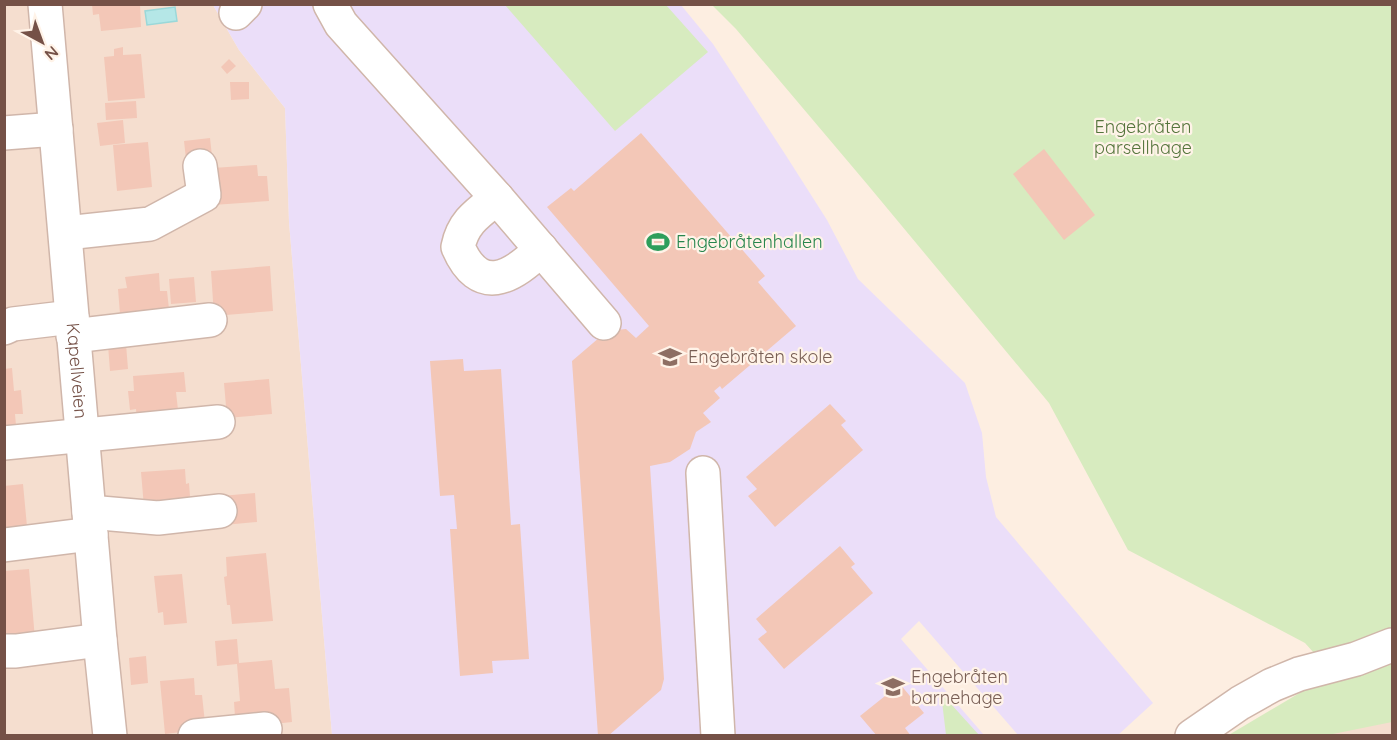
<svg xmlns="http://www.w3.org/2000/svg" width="1397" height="740" viewBox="0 0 1397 740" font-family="Quicksand,sans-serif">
  <rect width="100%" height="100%" fill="#fdeee1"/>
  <!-- residential -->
  <path fill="#f5decf" d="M 4,5 L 213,5 L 239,50 L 285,108 L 289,222 L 332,735 L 5,735 Z
    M 1392,721 L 1392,735 L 1316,735 Z"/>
  <!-- education -->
  <path fill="#ebdef9" d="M 213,5 L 681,5 L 713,44 L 785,154 L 827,220 L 858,279 L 965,383 L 982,433 L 986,477 L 996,517 L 1153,703 L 1118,735 L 1018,735 L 919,621 L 901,639 L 984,735 L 332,735 L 289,222 L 285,108 L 239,50 Z"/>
  <!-- green -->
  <path fill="#d7ebbf" d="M 505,5 L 666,5 L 708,52 L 615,131 Z
    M 712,5 L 1392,5 L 1392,634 L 1321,655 L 1314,653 L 1305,643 L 1128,550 L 1049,403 L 867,184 L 736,29 Z
    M 1392,653 L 1392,722 L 1328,735 L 1227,736 L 1308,688 Z
    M 941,693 L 979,735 L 946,735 Z"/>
  <!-- water -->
  <path fill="#b5e7e7" stroke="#9ad8d9" stroke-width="1.5" d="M 175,7 L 177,21 L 147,25 L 145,11 Z"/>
  <!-- building -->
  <path fill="#f3c7b7" d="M 92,4 L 140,4 L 141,27 L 101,31 L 99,14 L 93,15 Z
    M 123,47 L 123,55 L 141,54 L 145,98 L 108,101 L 104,57 L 114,56 L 114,49 Z
    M 229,59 L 236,66 L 227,74 L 221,67 Z
    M 230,82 L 249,82 L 249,99 L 231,100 Z
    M 136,101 L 137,118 L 106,120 L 105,103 Z
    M 123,120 L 125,143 L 100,146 L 97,123 Z
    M 641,133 L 765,276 L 758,282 L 796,326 L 722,389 L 720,386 L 714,391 L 720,398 L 703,413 L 711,422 L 696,432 L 690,449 L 670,462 L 650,466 L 664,679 L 661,690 L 608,736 L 598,736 L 572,361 L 607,331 L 626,329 L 636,338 L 649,326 L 547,207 L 571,188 L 574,191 Z
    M 210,138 L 213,165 L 187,168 L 184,141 Z
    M 148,142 L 152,187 L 117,191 L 113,145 Z
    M 1044,149 L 1095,215 L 1064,240 L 1013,174 Z
    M 257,165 L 258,176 L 267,176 L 269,201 L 213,205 L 213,168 Z
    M 270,266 L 273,311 L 214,316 L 211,271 Z
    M 159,273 L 160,291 L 167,291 L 169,309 L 120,314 L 118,289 L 127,288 L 125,277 Z
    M 194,277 L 196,302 L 171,304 L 169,279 Z
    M 126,344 L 128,369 L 110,371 L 108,345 Z
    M 463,359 L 464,371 L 501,369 L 511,525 L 520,524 L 529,659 L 492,661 L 493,673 L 460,676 L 450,529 L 457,529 L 454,495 L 440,496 L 430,361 Z
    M 12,368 L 14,391 L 21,390 L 23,414 L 15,414 L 17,437 L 4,437 L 4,369 Z
    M 184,372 L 186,392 L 176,392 L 179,419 L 137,423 L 136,409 L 130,410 L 128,391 L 134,391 L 133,376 Z
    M 269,379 L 272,414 L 227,418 L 224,383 Z
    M 830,404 L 846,421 L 841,425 L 863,450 L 775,527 L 748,496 L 757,489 L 746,477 Z
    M 185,469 L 186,484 L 189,483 L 191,510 L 144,507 L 141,472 Z
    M 23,484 L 28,537 L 4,539 L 4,486 Z
    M 255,493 L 257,522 L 224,525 L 221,496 Z
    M 840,546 L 855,564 L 851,567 L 873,593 L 784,669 L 758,639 L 767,632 L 756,619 Z
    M 266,553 L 273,621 L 232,624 L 230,605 L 227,605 L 224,577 L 227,576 L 226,557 Z
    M 29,569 L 35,639 L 4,642 L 4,571 Z
    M 182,574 L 187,623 L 164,625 L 163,612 L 158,613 L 154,576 Z
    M 237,639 L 239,663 L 272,660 L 275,689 L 289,688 L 292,722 L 243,727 L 235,717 L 234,702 L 240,701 L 237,664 L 217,666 L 215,641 Z
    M 146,656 L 148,683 L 131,685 L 129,658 Z
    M 194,678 L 195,695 L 202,695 L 205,723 L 197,730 L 165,734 L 160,681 Z
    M 900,684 L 924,713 L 905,728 L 911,736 L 877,736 L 860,716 Z"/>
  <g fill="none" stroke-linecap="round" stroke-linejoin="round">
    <!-- minor casing -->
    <g stroke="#d0b6aa" stroke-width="36">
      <g id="minor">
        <path id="s1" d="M 45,4 L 100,640 L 110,736"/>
        <path d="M 330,4 L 341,24 L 497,198 L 604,323"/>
        <path d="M 236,13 L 245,4"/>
        <path d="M 4,133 L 56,129"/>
        <path d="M 497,198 C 478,213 463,222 458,247 C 479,296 511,279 541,249"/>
        <path d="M 66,233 L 150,224 L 204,195 L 200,166"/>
        <path d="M 4,328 L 13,324 L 72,317"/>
        <path d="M 73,336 L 210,320"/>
        <path d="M 4,443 L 218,422"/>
        <path d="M 703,473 L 718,736"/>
        <path d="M 89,512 L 158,518 L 220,511"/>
        <path d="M 4,545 L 91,534"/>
        <path d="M 4,651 L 16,651 L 100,640"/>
        <path d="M 195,736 L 265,729"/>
        <path d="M 1192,736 L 1240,703 L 1272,685 L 1299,674 L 1356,659 L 1392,645"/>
      </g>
    </g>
    <!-- minor -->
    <use href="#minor" stroke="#fff" stroke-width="33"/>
  </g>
  <!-- icons -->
  <defs>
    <g id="stadium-bare" transform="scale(1.8)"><path d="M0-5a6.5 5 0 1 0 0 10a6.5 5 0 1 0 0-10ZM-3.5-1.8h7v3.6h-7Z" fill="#2e9e5b" stroke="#fff3e8" stroke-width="2.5" paint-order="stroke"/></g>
    <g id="school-bare" transform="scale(1.8)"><path d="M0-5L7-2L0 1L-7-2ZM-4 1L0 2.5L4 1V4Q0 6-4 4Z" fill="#8d6e63" stroke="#fff3e8" stroke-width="2.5" paint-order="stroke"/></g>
  </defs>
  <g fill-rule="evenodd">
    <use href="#stadium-bare" x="658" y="242"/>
    <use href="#school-bare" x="670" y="357"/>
    <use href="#school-bare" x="893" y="687"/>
  </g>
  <g text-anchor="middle" stroke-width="4.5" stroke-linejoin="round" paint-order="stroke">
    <!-- park labels -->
    <g font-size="18" fill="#55753c" stroke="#fff3e8">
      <text x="1143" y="133">Engebråten<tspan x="1143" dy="21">parsellhage</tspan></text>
    </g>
    <!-- leisure labels -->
    <g font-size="18" fill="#27864d" stroke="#fff3e8" text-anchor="start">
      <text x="676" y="248">Engebråtenhallen</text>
    </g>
    <!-- education labels -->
    <g font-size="18" fill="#785e54" stroke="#fff3e8" text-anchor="start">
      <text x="688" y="363">Engebråten skole</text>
      <text x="911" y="683">Engebråten<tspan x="911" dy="21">barnehage</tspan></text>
    </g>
    <!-- street labels -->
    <g font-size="18" fill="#755147" stroke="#fff3e8">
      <text dy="6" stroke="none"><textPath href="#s1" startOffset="368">Kapellveien</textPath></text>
    </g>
  </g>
  <!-- border -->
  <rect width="1397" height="740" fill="none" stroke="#755147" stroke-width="12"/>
  <!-- north arrow -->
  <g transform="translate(42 42) rotate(139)" stroke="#fff3e8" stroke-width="4.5" paint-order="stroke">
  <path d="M0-4.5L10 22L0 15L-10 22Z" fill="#755147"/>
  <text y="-9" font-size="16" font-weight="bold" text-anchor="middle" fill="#755147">N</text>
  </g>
</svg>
